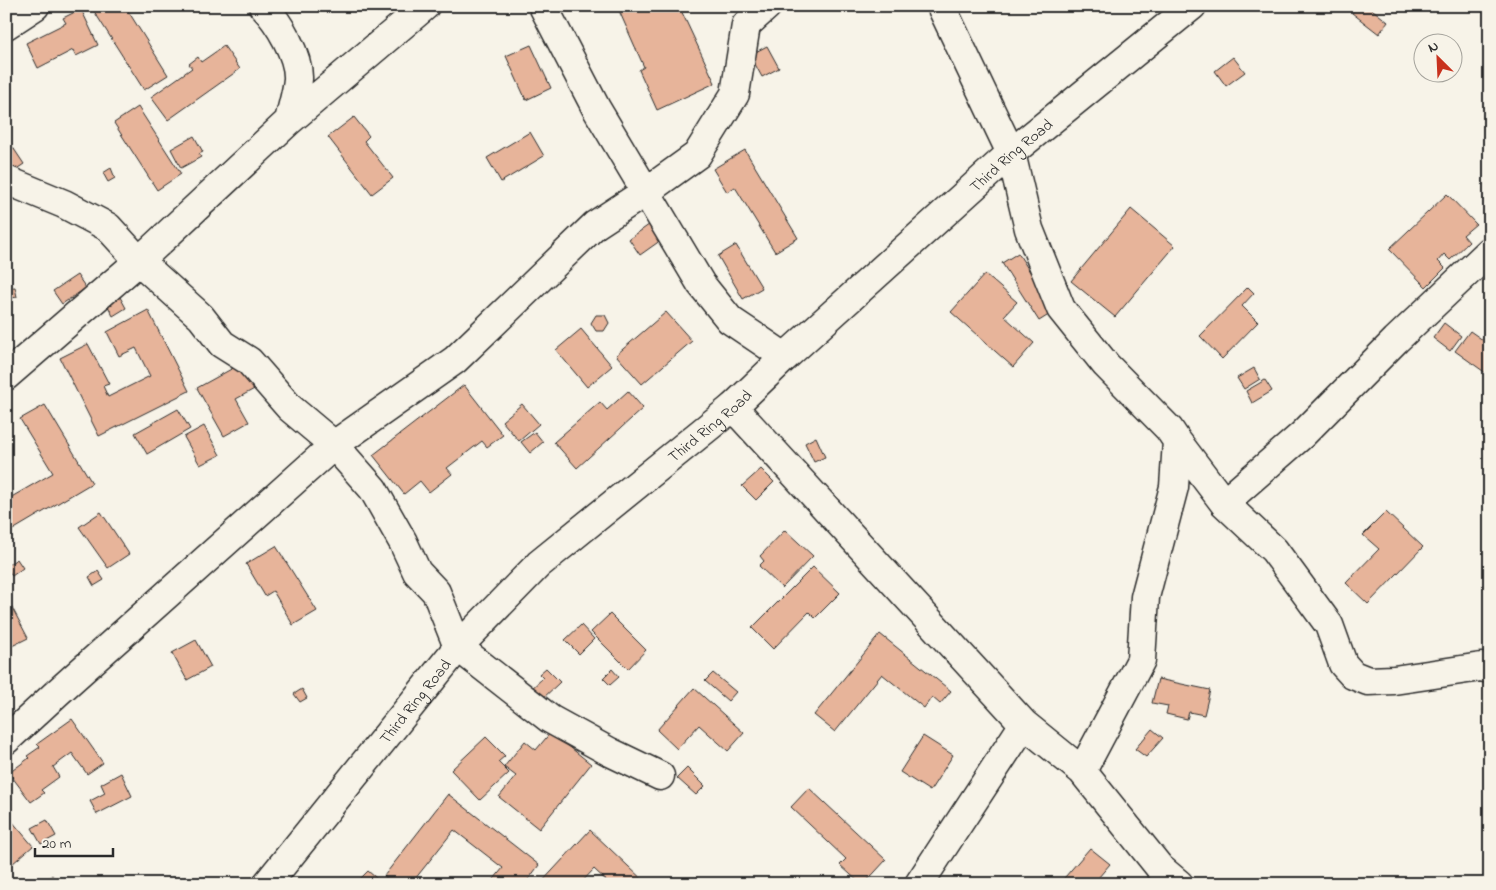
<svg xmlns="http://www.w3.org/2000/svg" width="1496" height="890" viewBox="0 0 1496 890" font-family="'Indie Flower',sans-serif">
  <rect width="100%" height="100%" fill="#f7f3e8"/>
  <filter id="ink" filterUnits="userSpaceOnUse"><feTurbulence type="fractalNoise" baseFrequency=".02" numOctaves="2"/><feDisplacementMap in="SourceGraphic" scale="10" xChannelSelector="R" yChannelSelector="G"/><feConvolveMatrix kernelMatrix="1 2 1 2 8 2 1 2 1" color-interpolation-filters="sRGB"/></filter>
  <g filter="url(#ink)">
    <!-- building -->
    <path fill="#e7b49a" stroke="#2b2b2b" d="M 95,6 L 125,6 L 168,75 L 144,90 L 92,8 Z
      M 617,6 L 679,6 L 715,83 L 657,110 L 639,70 L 644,67 Z
      M 1358,6 L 1368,6 L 1388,22 L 1379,34 L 1352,13 Z
      M 81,9 L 98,45 L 76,56 L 73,50 L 38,68 L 26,43 L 66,23 L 63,18 Z
      M 531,45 L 551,88 L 526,100 L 506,56 Z
      M 224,46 L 240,69 L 168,120 L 151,97 L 192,68 L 189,64 L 198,57 L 201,62 Z
      M 767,46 L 779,68 L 762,77 L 750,55 Z
      M 1233,57 L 1245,72 L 1226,86 L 1215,71 Z
      M 138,107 L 181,174 L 157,190 L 114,123 Z
      M 354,117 L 369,136 L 364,141 L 393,178 L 372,194 L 328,137 Z
      M 530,132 L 544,156 L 501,182 L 487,158 Z
      M 194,136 L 203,152 L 199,154 L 201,157 L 181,168 L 171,149 Z
      M 6,137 L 24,164 L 12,172 L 6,162 Z
      M 745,150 L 798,238 L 775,252 L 735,187 L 727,192 L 713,169 Z
      M 111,168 L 115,178 L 108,182 L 103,173 Z
      M 1447,194 L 1476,224 L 1463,235 L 1469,242 L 1450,260 L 1444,254 L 1438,261 L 1445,268 L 1426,287 L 1389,249 Z
      M 1131,209 L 1175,246 L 1115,317 L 1071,281 Z
      M 653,222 L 664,238 L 640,255 L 629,239 Z
      M 736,245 L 762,288 L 743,299 L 718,256 Z
      M 1018,253 L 1055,311 L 1039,321 L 1002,263 Z
      M 985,274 L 1017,302 L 1004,316 L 1034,343 L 1013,367 L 951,312 Z
      M 77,275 L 86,288 L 62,304 L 53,291 Z
      M 15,287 L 17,297 L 6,299 L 6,288 Z
      M 1248,287 L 1254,293 L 1242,306 L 1258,322 L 1222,359 L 1200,336 Z
      M 120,297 L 126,308 L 113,316 L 107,304 Z
      M 148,310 L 189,391 L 99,436 L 60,358 L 88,344 L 109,384 L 103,386 L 108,397 L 150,376 L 136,348 L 119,356 L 107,332 Z
      M 666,312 L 692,341 L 642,384 L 616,355 Z
      M 596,315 L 605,315 L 609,323 L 604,331 L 596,331 L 591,323 Z
      M 1444,323 L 1461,336 L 1450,351 L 1433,338 Z
      M 581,329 L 612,366 L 587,387 L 556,350 Z
      M 1470,331 L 1490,345 L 1490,376 L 1455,351 Z
      M 244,362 L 258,387 L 236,399 L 249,422 L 224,436 L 197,388 Z
      M 1254,368 L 1260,379 L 1244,389 L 1237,378 Z
      M 1265,380 L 1272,391 L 1252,403 L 1246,391 Z
      M 464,385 L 503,435 L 487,447 L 482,441 L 447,468 L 452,474 L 429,492 L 420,481 L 404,494 L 373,455 Z
      M 628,391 L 643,408 L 577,468 L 554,442 L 600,402 L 607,410 Z
      M 522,404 L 539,424 L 519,441 L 502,421 Z
      M 45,405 L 92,483 L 6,534 L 6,496 L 8,499 L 53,473 L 20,419 Z
      M 178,409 L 190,429 L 147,454 L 135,433 Z
      M 204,426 L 220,455 L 200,465 L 184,437 Z
      M 535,432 L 543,442 L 530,453 L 521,442 Z
      M 816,437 L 825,457 L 814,462 L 805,443 Z
      M 761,469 L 774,482 L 756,500 L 742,486 Z
      M 101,512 L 129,554 L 108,568 L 79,527 Z
      M 1386,512 L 1423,547 L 1368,604 L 1346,583 L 1379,549 L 1363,535 Z
      M 785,530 L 813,556 L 782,588 L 759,566 L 764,561 L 760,556 Z
      M 276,546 L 317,611 L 293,625 L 273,591 L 265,596 L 246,564 Z
      M 17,559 L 23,568 L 12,576 L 6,566 Z
      M 813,567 L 840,593 L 815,618 L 809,612 L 773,649 L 752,628 Z
      M 98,571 L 104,580 L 94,586 L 89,577 Z
      M 6,596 L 28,638 L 6,649 Z
      M 610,614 L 646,650 L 628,669 L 591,632 Z
      M 581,625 L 594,639 L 579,654 L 565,640 Z
      M 880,634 L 951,691 L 940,704 L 932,697 L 924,708 L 882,674 L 835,732 L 814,715 Z
      M 196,640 L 211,667 L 187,680 L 172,653 Z
      M 546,668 L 560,682 L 540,701 L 530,690 L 543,678 L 539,674 Z
      M 612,669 L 619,677 L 610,685 L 603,678 Z
      M 713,673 L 736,692 L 728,701 L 705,681 Z
      M 1158,679 L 1210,690 L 1204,715 L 1189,712 L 1187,719 L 1166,714 L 1168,706 L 1152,703 Z
      M 694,688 L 744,733 L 728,751 L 699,725 L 677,749 L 657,730 Z
      M 302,689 L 307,698 L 300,702 L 294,694 Z
      M 72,719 L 103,763 L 87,774 L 72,753 L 53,767 L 59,777 L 41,790 L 44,793 L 31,802 L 9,773 L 29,758 L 27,756 L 40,747 L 37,744 Z
      M 1152,729 L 1163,738 L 1146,757 L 1135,749 Z
      M 551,732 L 591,764 L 539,829 L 499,797 L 516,776 L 504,767 L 525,741 L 536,750 Z
      M 923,736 L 953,755 L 930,791 L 900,772 Z
      M 486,737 L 505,756 L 498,762 L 509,773 L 480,800 L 451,770 Z
      M 687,768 L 705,786 L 696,795 L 677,778 Z
      M 121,773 L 132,796 L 97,814 L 90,801 L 105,793 L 101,784 Z
      M 809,788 L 886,860 L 864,884 L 861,884 L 840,865 L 846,859 L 791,807 Z
      M 448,794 L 539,865 L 525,884 L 490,884 L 503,868 L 454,830 L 411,884 L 394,884 L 384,876 Z
      M 6,814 L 33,846 L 12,864 L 6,858 Z
      M 47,820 L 56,836 L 41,844 L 32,828 Z
      M 590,830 L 647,884 L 610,884 L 594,869 L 580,884 L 540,884 Z
      M 1090,848 L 1110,864 L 1093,884 L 1059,884 Z
      M 368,871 L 383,884 L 359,884 L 357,882 Z
      M 52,875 L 59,884 L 42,884 Z"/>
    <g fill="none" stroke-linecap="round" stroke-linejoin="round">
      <!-- minor casing -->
      <g stroke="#2b2b2b" stroke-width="31">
        <path id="minor" d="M 263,6 C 279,22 299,56 298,79 C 297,92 292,107 289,121
          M 543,6 L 596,108 L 701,284 L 730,320 L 785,357
          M 6,25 L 35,6
          M 1011,153 L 1029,229 L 1061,309 L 1106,365 L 1169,429 L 1177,441 L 1174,487 L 1145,597 L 1141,660 L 1082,771
          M 6,180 L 64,204 L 108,227 L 139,261 L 201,317 L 222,344 L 249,361 L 290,408 L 334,445 L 373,489 L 403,542 L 417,572 L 436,592 L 458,647 L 550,719 L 610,752 L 660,776
          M 6,376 L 139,261 L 289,121 L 425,6
          M 733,407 L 1024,724 L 1082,771 L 1160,868 L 1179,884
          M 1177,441 L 1224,503 L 1274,550 L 1329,625 L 1343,664 L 1353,675 L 1368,681 L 1394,680 L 1481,667 L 1490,669
          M 1224,503 L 1302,435 L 1396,340 L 1490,251
          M 6,740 L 58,692 L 334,445 L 455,360 L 595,225 L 647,191 L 697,155 L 735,94 L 746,25 L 767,6
          M 919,884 L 1024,724"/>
      </g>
      <!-- tertiary casing -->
      <g stroke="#2b2b2b" stroke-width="31">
        <g id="tertiary">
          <path d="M 941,6 L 1011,153"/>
          <path id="s1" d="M 267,884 L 458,647 L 539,564 L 733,407 L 785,357 L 1011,153 L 1192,6"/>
        </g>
      </g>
      <!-- minor -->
      <use href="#minor" stroke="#f7f3e8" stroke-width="28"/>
      <!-- tertiary -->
      <use href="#tertiary" stroke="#f7f3e8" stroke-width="28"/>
    </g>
  </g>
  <g text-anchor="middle" stroke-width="4" stroke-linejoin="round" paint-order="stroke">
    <!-- street labels -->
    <g font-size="16" fill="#2b2b2b" stroke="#f7f3e8">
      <text dy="6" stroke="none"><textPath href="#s1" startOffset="1045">Third Ring Road</textPath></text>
      <text dy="6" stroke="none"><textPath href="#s1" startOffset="640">Third Ring Road</textPath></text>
      <text dy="6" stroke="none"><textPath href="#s1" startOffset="235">Third Ring Road</textPath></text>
    </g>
  </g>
  <!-- margin -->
  <rect width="1496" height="890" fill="none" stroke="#f7f3e8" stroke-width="25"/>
  <rect x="12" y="12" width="1471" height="865" fill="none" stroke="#2b2b2b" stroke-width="2" filter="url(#ink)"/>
  <!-- north arrow -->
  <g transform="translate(1438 58) rotate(336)"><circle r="24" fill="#f7f3e8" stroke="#a5a39c"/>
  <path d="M0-4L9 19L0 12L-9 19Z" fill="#c8321e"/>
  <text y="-8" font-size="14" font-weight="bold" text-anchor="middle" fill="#2b2b2b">N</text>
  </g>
  <!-- scale -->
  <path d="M35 848v8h78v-8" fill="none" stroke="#2b2b2b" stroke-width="2.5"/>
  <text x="42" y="848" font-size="15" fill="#2b2b2b" stroke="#f7f3e8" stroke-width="4" paint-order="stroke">20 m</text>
</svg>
